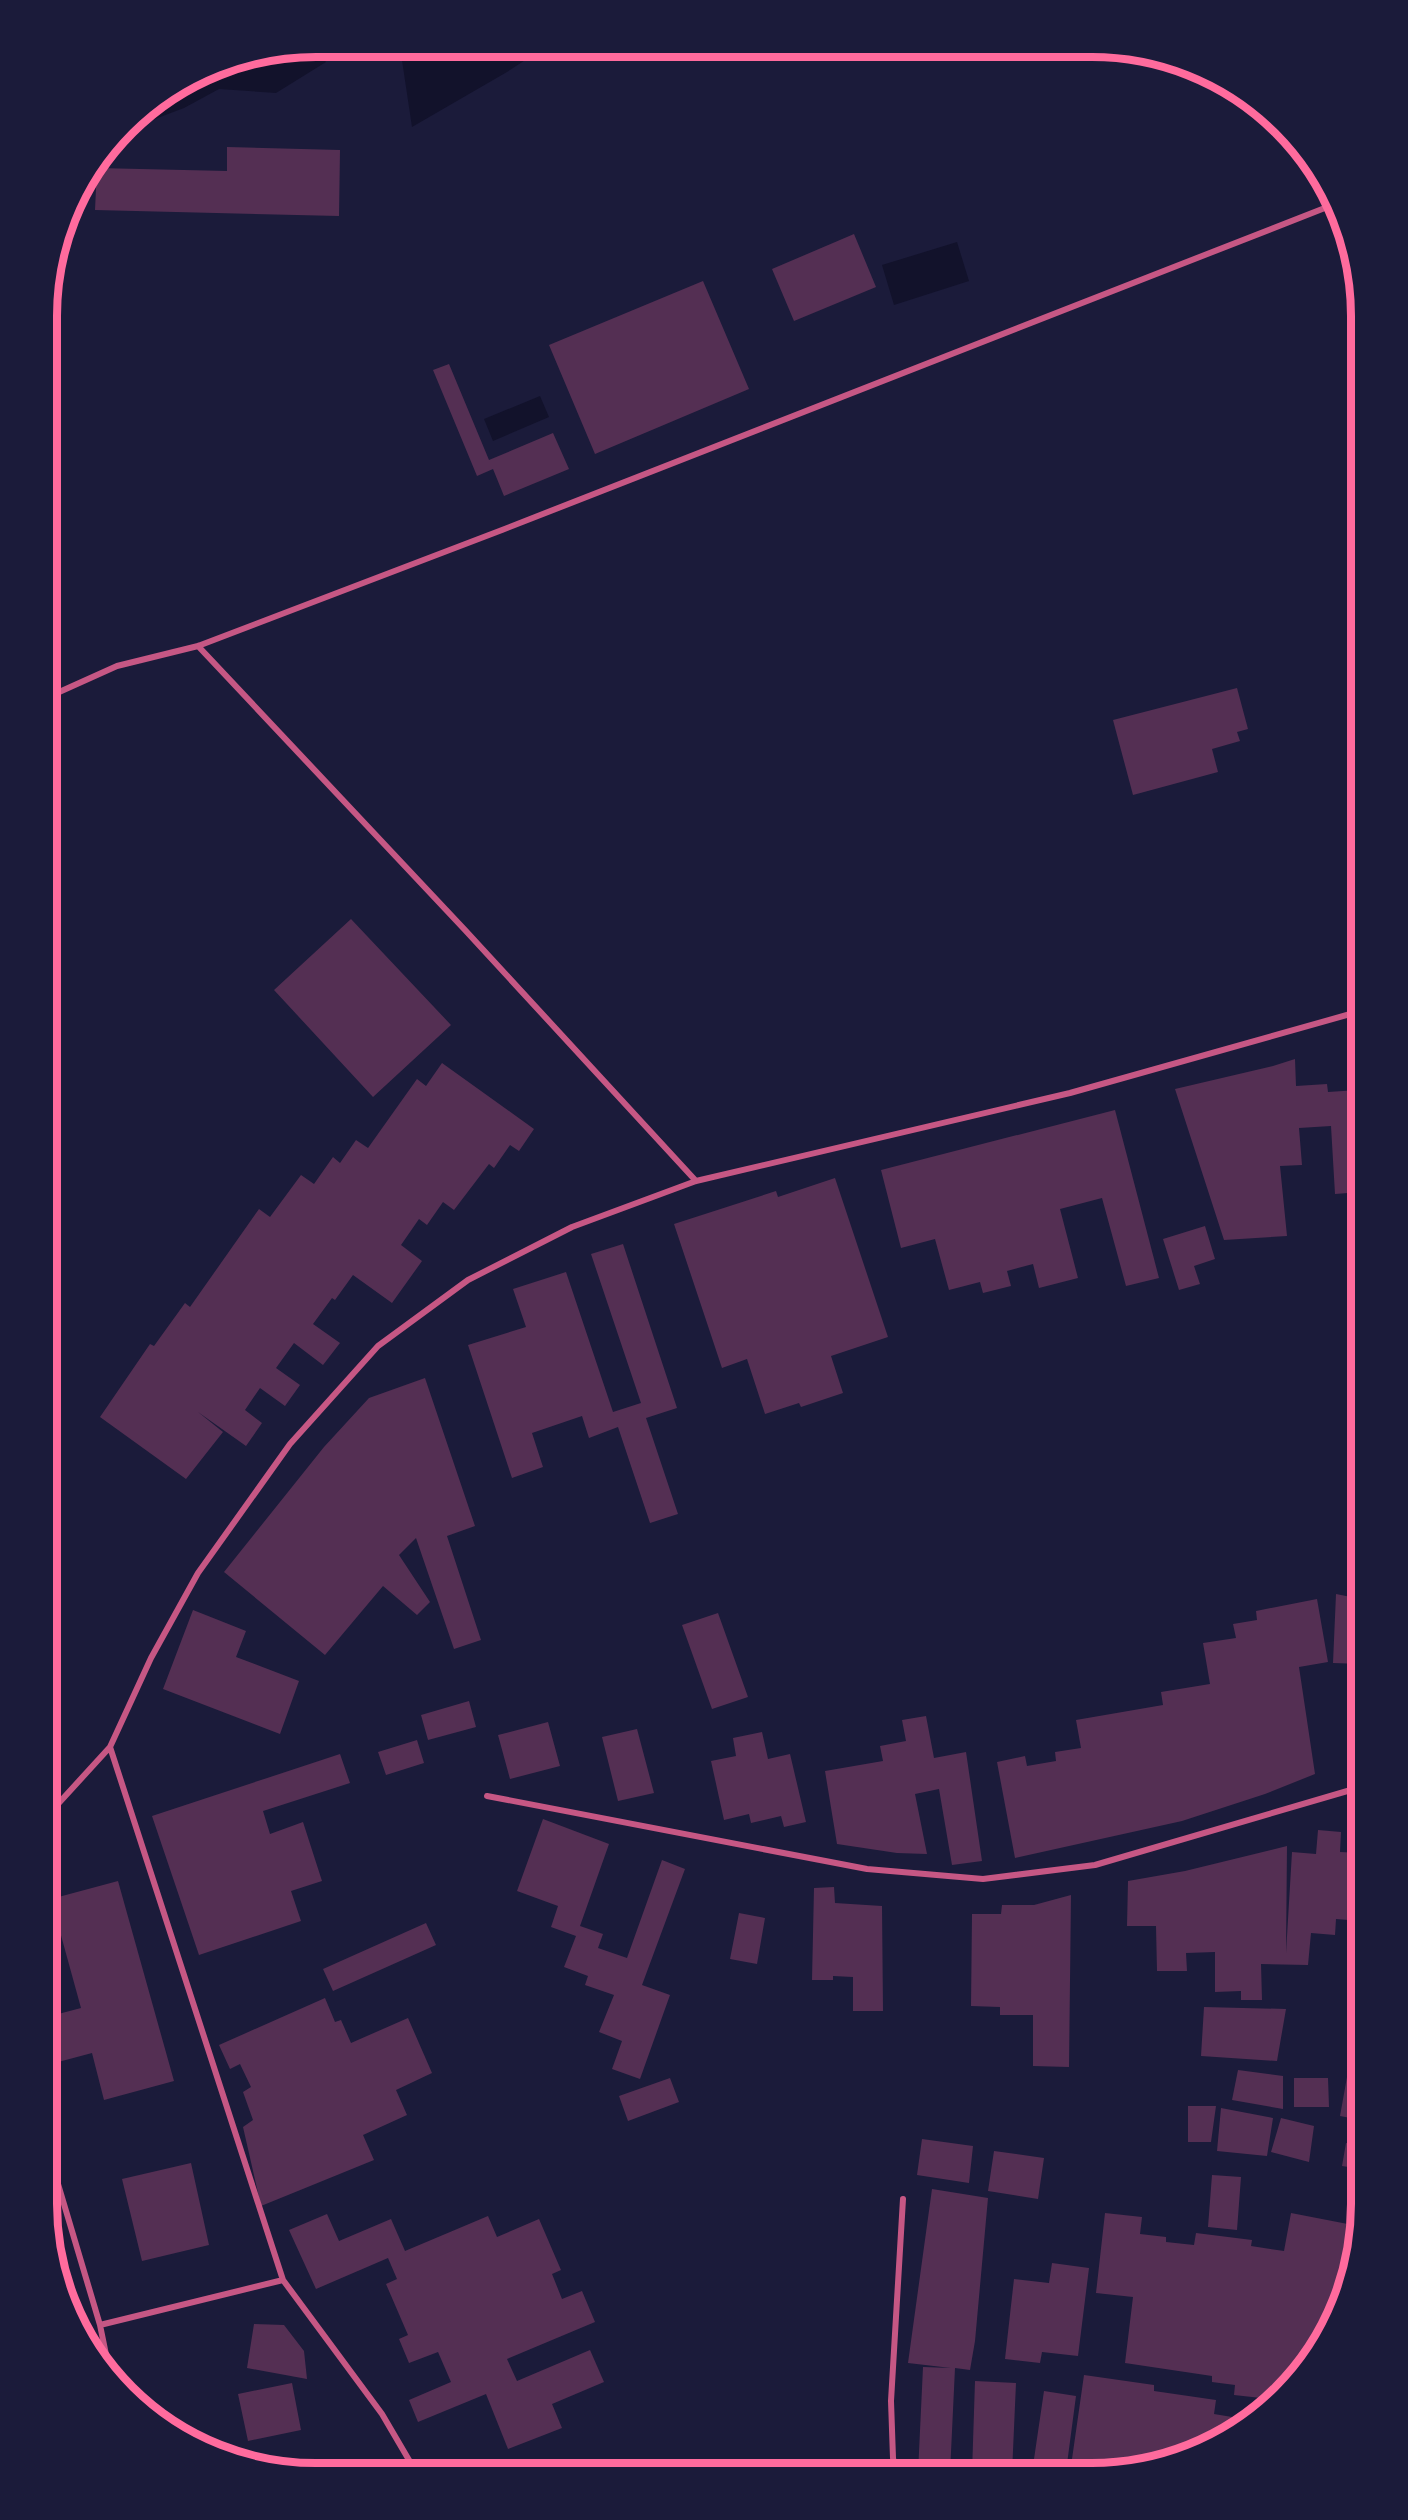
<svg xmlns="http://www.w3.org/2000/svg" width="1408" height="2520" viewBox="0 0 1408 2520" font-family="'Source Sans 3',sans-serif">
  <rect width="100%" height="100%" fill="#1b1b3a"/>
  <!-- water -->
  <path fill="#12122b" d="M 316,47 L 326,62 L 276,93 L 219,89 L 184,108 L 126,130 L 138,114 L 213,67 Z
    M 400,47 L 544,48 L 507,72 L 412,127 Z
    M 957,242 L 969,281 L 894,305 L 882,265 Z
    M 540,396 L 549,417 L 493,441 L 484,419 Z"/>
  <!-- building -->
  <path fill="#542f53" d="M 227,147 L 340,150 L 339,216 L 95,210 L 97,168 L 227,171 Z
    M 854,234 L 876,287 L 794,321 L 772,269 Z
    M 703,281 L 749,389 L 595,454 L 549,345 Z
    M 449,364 L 489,460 L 553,433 L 569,469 L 504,496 L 493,469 L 477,476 L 433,370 Z
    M 1237,688 L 1248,729 L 1237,732 L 1240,741 L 1212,749 L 1218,772 L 1133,795 L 1113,720 Z
    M 351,919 L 451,1025 L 373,1097 L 274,990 Z
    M 1295,1059 L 1296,1086 L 1327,1084 L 1328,1092 L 1358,1090 L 1361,1192 L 1335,1194 L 1331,1126 L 1299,1128 L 1302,1165 L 1280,1166 L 1287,1236 L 1224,1240 L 1175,1089 L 1273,1066 Z
    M 442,1063 L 534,1129 L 519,1151 L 510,1145 L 494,1168 L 489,1164 L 454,1210 L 443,1202 L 427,1225 L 419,1219 L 401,1245 L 422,1261 L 392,1303 L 353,1275 L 335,1300 L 332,1298 L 313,1324 L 340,1343 L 323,1365 L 294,1343 L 276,1368 L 300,1385 L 285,1406 L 260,1388 L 245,1410 L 262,1423 L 246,1446 L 198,1412 L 223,1432 L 186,1479 L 100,1417 L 150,1344 L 154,1346 L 185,1303 L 190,1307 L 259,1209 L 270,1217 L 301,1175 L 314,1184 L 333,1157 L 340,1163 L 356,1140 L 368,1148 L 417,1079 L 426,1086 Z
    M 1115,1110 L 1159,1278 L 1126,1286 L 1102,1198 L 1060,1209 L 1078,1278 L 1039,1288 L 1033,1264 L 1007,1271 L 1011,1286 L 983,1293 L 980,1282 L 949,1290 L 935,1239 L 901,1248 L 881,1170 Z
    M 835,1178 L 888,1337 L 831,1356 L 843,1393 L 801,1407 L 799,1403 L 765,1414 L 747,1359 L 722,1368 L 674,1224 L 776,1191 L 778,1197 Z
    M 1205,1226 L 1215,1259 L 1194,1266 L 1200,1284 L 1179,1290 L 1163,1239 Z
    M 623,1244 L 677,1408 L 646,1418 L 678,1514 L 650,1523 L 618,1427 L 589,1438 L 582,1416 L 532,1433 L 543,1467 L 512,1478 L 468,1345 L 526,1327 L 513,1289 L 566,1272 L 613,1412 L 641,1403 L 591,1254 Z
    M 425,1378 L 475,1526 L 447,1536 L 481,1640 L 454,1649 L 416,1538 L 399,1555 L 430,1602 L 417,1615 L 383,1586 L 325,1655 L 224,1572 L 324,1447 L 369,1398 Z
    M 1336,1594 L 1361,1599 L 1361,1664 L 1333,1663 Z
    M 1317,1599 L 1328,1662 L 1299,1667 L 1315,1774 L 1265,1794 L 1182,1821 L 1015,1858 L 997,1762 L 1025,1756 L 1027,1766 L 1056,1761 L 1055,1752 L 1081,1748 L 1076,1720 L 1163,1705 L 1161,1692 L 1210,1684 L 1203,1643 L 1236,1638 L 1233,1624 L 1257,1620 L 1256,1611 Z
    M 193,1610 L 246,1631 L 236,1657 L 299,1681 L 280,1734 L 163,1689 Z
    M 718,1613 L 748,1697 L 712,1709 L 682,1625 Z
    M 469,1701 L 476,1727 L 428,1740 L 421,1715 Z
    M 926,1716 L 934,1758 L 966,1752 L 982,1861 L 952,1865 L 939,1789 L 915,1794 L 927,1854 L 897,1853 L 837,1844 L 825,1771 L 883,1761 L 880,1746 L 906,1741 L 902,1720 Z
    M 548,1722 L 560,1766 L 510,1779 L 498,1735 Z
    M 637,1729 L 654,1793 L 618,1801 L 602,1737 Z
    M 762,1732 L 768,1759 L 790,1754 L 806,1822 L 784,1827 L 781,1816 L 751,1823 L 749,1814 L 724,1820 L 711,1761 L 736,1756 L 733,1738 Z
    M 417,1740 L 424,1763 L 386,1775 L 378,1752 Z
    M 340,1754 L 350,1783 L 263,1811 L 270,1834 L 303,1822 L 322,1881 L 291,1891 L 301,1921 L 199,1955 L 152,1816 Z
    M 543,1819 L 609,1844 L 580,1926 L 603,1934 L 598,1948 L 627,1958 L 662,1860 L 685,1869 L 642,1985 L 670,1995 L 640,2079 L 612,2069 L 622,2041 L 599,2032 L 614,1995 L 585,1985 L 588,1976 L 564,1967 L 576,1936 L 551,1927 L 558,1906 L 517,1891 Z
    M 1318,1830 L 1341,1832 L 1340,1852 L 1361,1853 L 1361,1921 L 1336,1919 L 1335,1935 L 1311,1933 L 1308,1965 L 1261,1964 L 1262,2000 L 1241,2000 L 1241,1991 L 1215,1992 L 1215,1952 L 1186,1953 L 1187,1971 L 1157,1971 L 1156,1926 L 1127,1926 L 1128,1881 L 1185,1871 L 1287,1846 L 1286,1953 L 1292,1852 L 1316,1854 Z
    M 118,1881 L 174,2081 L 104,2100 L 92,2053 L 47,2065 L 47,2017 L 81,2008 L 51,1899 Z
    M 834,1887 L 835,1903 L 882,1906 L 883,2011 L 853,2011 L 853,1977 L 833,1976 L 833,1980 L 812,1980 L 814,1888 Z
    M 1071,1895 L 1069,2067 L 1033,2066 L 1033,2015 L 1000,2015 L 1000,2007 L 971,2006 L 972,1914 L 1001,1914 L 1002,1905 L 1034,1905 Z
    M 47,1904 L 58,1942 L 47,1945 Z
    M 739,1913 L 765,1918 L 757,1964 L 730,1959 Z
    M 426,1923 L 436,1945 L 333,1991 L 323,1969 Z
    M 325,1998 L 335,2022 L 341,2020 L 351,2043 L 408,2018 L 432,2073 L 396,2090 L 407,2115 L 363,2135 L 374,2160 L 261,2206 L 243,2127 L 253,2120 L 243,2092 L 251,2087 L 240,2064 L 230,2069 L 219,2045 Z
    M 1204,2007 L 1286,2009 L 1277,2061 L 1201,2056 Z
    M 1238,2070 L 1283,2076 L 1283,2109 L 1232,2100 Z
    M 1347,2077 L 1361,2079 L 1361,2120 L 1340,2116 Z
    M 670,2078 L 679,2102 L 628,2121 L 619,2096 Z
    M 1294,2078 L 1328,2078 L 1329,2107 L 1294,2107 Z
    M 1188,2106 L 1216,2106 L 1211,2142 L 1188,2142 Z
    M 1221,2108 L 1273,2118 L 1267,2156 L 1217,2151 Z
    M 1281,2118 L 1314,2126 L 1309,2162 L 1271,2152 Z
    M 922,2139 L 973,2146 L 969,2183 L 917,2175 Z
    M 1346,2143 L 1361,2145 L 1361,2169 L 1342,2166 Z
    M 994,2151 L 1044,2158 L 1038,2199 L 988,2191 Z
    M 191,2163 L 209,2245 L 142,2261 L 122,2179 Z
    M 1212,2175 L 1241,2177 L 1237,2230 L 1208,2227 Z
    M 932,2189 L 988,2198 L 975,2341 L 970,2370 L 955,2368 L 950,2473 L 918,2473 L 923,2367 L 951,2368 L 908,2363 Z
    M 1349,2190 L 1361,2192 L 1361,2210 L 1347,2208 Z
    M 1105,2213 L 1142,2217 L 1140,2234 L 1166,2237 L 1166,2242 L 1194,2245 L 1196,2233 L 1252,2240 L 1251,2246 L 1284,2251 L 1291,2213 L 1358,2226 L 1359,2229 L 1341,2307 L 1306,2368 L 1260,2412 L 1261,2398 L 1234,2395 L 1235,2385 L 1212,2382 L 1212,2376 L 1125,2363 L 1133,2297 L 1096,2293 Z
    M 327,2214 L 339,2241 L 391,2219 L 405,2251 L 488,2216 L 497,2237 L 539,2219 L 561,2270 L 552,2274 L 562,2299 L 582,2291 L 595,2322 L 507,2359 L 517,2381 L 590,2350 L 604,2382 L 552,2404 L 562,2428 L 508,2449 L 486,2394 L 418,2422 L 409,2400 L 451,2382 L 438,2352 L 409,2363 L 399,2339 L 408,2335 L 386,2284 L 397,2279 L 388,2258 L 316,2289 L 289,2230 Z
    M 1052,2263 L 1089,2268 L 1078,2356 L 1042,2352 L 1040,2363 L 1005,2359 L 1014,2279 L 1049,2283 Z
    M 254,2324 L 284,2325 L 304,2351 L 307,2379 L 247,2368 Z
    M 1084,2375 L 1154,2385 L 1154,2391 L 1216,2400 L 1214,2414 L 1244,2419 L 1243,2427 L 1179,2459 L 1141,2465 L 1120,2462 L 1119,2469 L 1092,2474 L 1070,2473 Z
    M 975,2381 L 1016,2383 L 1012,2473 L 972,2473 Z
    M 292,2383 L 301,2430 L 248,2441 L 238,2394 Z
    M 1044,2391 L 1076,2396 L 1067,2464 L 1034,2459 Z
    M 369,2462 L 376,2471 L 305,2471 L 305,2470 Z"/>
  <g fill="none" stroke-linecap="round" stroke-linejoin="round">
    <!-- minor -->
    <path stroke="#c65784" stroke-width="6" d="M 198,646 L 465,930 L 696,1181
      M 48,700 L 57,693 L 117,666 L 198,646 L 502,530 L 1335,204
      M 110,1747 L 283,2280 L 382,2414 L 416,2472
      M 487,1796 L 867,1869 L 983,1879 L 1095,1865 L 1361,1787
      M 47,1816 L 110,1747 L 151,1658 L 198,1573 L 290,1444 L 378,1346 L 468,1280 L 572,1227 L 696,1181 L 1070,1093 L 1361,1011
      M 47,2147 L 100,2325 L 110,2374
      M 100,2325 L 283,2280
      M 896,2473 L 893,2458 L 891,2401 L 903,2199"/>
  </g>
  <!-- crop -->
  <path d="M0 0H1408V2520H0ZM316 57H1092A259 259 0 0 1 1351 316V2204A259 259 0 0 1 1092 2463H316A259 259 0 0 1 57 2204V316A259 259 0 0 1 316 57Z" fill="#1b1b3a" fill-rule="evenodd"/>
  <path fill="none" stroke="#ff6b9d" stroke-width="8" d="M316 57H1092A259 259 0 0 1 1351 316V2204A259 259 0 0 1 1092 2463H316A259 259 0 0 1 57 2204V316A259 259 0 0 1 316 57Z"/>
</svg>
